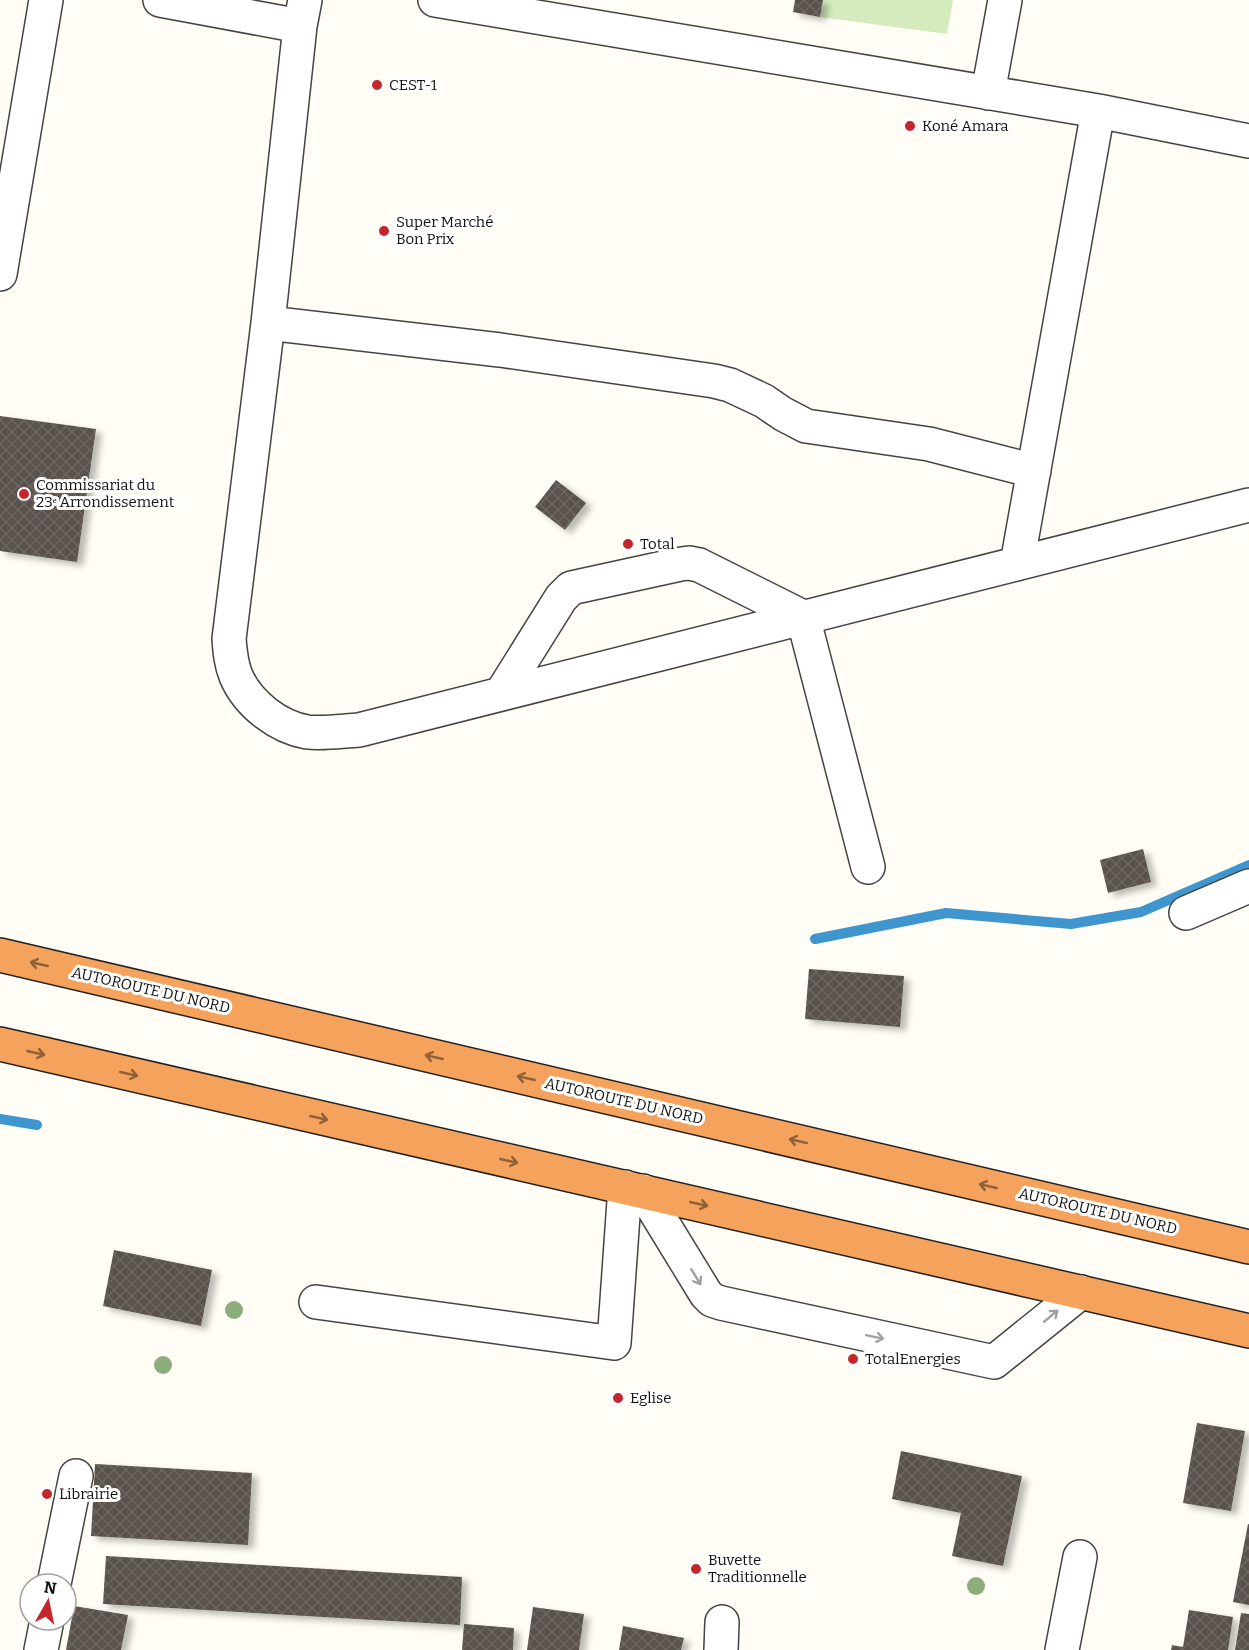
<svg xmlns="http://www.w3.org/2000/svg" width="1249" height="1650" viewBox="0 0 1249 1650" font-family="Bitter,serif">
  <defs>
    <pattern id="building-cross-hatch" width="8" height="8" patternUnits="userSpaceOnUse" patternTransform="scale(1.5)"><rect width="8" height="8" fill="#5a524d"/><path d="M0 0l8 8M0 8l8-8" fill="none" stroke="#6d6662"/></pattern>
    <filter id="shadow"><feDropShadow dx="6" dy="4" stdDeviation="3" flood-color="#0004"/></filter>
  </defs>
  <rect width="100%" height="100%" fill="#fffdf5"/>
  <!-- grass -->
  <path fill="#d5ebbd" d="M 823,0 L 953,0 L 947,34 L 820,17 Z"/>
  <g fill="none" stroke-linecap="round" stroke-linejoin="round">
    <!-- stream -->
    <path stroke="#3f96cf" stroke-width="10" d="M 815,939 L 946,913 L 1071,924 L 1141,912 L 1249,865
      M 0,1119 L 37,1125"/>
  </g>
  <!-- building -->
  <path fill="url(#building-cross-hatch)" filter="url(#shadow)" d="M 795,0 L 823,0 L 820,17 L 793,12 Z
    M 0,416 L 96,429 L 77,562 L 0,551 Z
    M 556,480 L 586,503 L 565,530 L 535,507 Z
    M 1143,849 L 1151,882 L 1108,893 L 1100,860 Z
    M 809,969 L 904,976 L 900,1027 L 805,1019 Z
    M 114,1250 L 212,1270 L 201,1326 L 103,1306 Z
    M 1197,1423 L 1245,1431 L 1231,1511 L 1183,1503 Z
    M 901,1451 L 1022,1476 L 1003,1566 L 952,1556 L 961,1513 L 892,1499 Z
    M 95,1464 L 252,1473 L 248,1545 L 91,1536 Z
    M 1248,1524 L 1249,1524 L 1249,1605 L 1233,1602 Z
    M 106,1556 L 462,1577 L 460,1625 L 103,1604 Z
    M 74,1606 L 128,1615 L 121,1650 L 66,1650 Z
    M 533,1607 L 584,1614 L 579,1650 L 527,1650 Z
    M 1189,1610 L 1233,1617 L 1228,1650 L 1171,1650 L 1172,1645 L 1183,1647 Z
    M 1241,1613 L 1249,1614 L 1249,1650 L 1235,1650 Z
    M 464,1624 L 514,1628 L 513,1650 L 462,1650 Z
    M 623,1626 L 684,1638 L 681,1650 L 619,1650 Z"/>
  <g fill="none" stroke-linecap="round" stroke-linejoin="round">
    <!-- minor casing -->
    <g stroke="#444" stroke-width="36">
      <path id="minor" d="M 160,0 L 300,26
        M 305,0 L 300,26 L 268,323 L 229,639 C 230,652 231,664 236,676 C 248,704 278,727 307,732 C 323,734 342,731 359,730 L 1249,505
        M 435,0 L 1098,111 L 1249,141
        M 988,93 L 1005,0
        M 0,274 L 46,0
        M 268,323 L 500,350 L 714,381 L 730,385 L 764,401 L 783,414 L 806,426 L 929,444 L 1034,471
        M 1017,564 L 1098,111
        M 501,694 L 561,598 L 571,588 L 681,564 L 689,563 L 699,565 L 803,617 L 868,867
        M 1186,913 L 1249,886
        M 643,1191 L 706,1294 L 712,1300 L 721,1303 L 994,1362 L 1081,1292
        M 316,1302 L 614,1343 L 625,1187
        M 54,1584 L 76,1476
        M 41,1650 L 47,1620
        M 721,1650 L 722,1622
        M 1062,1650 L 1080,1557"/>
    </g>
    <!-- highway casing -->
    <g stroke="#222" stroke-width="36">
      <path id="highway" d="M 0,955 L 1249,1247
        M 0,1044 L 1249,1331"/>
    </g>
    <!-- minor -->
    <use href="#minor" stroke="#fff" stroke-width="33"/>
    <!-- highway -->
    <use href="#highway" stroke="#f5a25d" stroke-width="33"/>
  </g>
  <!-- trees -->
  <g fill="#8dad7f">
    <circle cx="234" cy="1310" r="9"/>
    <circle cx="163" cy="1365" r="9"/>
    <circle cx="976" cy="1586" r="9"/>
  </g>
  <!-- one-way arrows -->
  <defs><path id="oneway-shaft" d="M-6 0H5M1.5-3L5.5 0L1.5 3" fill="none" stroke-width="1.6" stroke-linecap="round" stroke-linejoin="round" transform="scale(1.5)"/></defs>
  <g stroke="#8e613b">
    <use href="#oneway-shaft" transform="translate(39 964) rotate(-167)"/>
    <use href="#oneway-shaft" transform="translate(36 1053) rotate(13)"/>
    <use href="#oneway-shaft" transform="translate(434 1057) rotate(-167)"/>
    <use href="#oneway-shaft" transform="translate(129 1074) rotate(13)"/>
    <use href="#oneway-shaft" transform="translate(526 1078) rotate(-167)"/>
    <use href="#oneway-shaft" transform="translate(319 1118) rotate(13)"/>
    <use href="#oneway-shaft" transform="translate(798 1141) rotate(-167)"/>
    <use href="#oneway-shaft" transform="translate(509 1161) rotate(13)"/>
    <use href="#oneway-shaft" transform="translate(988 1186) rotate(-167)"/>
    <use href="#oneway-shaft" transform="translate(699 1204) rotate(13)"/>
  </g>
  <g stroke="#a0a0a0">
    <use href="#oneway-shaft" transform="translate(696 1277) rotate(59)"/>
    <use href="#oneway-shaft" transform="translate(1051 1316) rotate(-40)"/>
    <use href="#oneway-shaft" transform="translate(875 1337) rotate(12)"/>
  </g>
  <!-- markers -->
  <g fill="#c4262e" stroke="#fff" stroke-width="2">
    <circle cx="377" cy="85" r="6"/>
    <circle cx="910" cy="126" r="6"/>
    <circle cx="384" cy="231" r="6"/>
    <circle cx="24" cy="494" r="6"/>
    <circle cx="628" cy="544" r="6"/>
    <circle cx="853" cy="1359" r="6"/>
    <circle cx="618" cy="1398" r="6"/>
    <circle cx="47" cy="1494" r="6"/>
    <circle cx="696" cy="1569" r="6"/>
  </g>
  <g text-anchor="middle" stroke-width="6" stroke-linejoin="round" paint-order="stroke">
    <!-- poi labels -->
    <g font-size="15" fill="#111" stroke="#fff" text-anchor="start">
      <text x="389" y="90">CEST-1</text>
      <text x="922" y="131">Koné Amara</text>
      <text x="396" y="227">Super Marché<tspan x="396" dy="17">Bon Prix</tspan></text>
      <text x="36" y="490">Commissariat du<tspan x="36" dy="17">23ᵉ Arrondissement</tspan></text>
      <text x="640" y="549">Total</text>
      <text x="865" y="1364">TotalEnergies</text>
      <text x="630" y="1403">Eglise</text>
      <text x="59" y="1499">Librairie</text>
      <text x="708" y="1565">Buvette<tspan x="708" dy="17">Traditionnelle</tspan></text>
    </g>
    <!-- street labels -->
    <g font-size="15" fill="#111" stroke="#fff">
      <text transform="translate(151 990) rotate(13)" y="5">AUTOROUTE DU NORD</text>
      <text transform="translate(624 1101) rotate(13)" y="5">AUTOROUTE DU NORD</text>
      <text transform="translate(1098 1211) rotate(13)" y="5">AUTOROUTE DU NORD</text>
    </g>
  </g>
  <!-- north arrow -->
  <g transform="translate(48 1602) rotate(9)"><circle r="28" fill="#ffffff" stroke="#a0a0a0" stroke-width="1.5"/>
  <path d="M0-4.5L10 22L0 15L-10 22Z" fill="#c4262e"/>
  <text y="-9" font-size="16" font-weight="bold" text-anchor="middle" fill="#111111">N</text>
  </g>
</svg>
